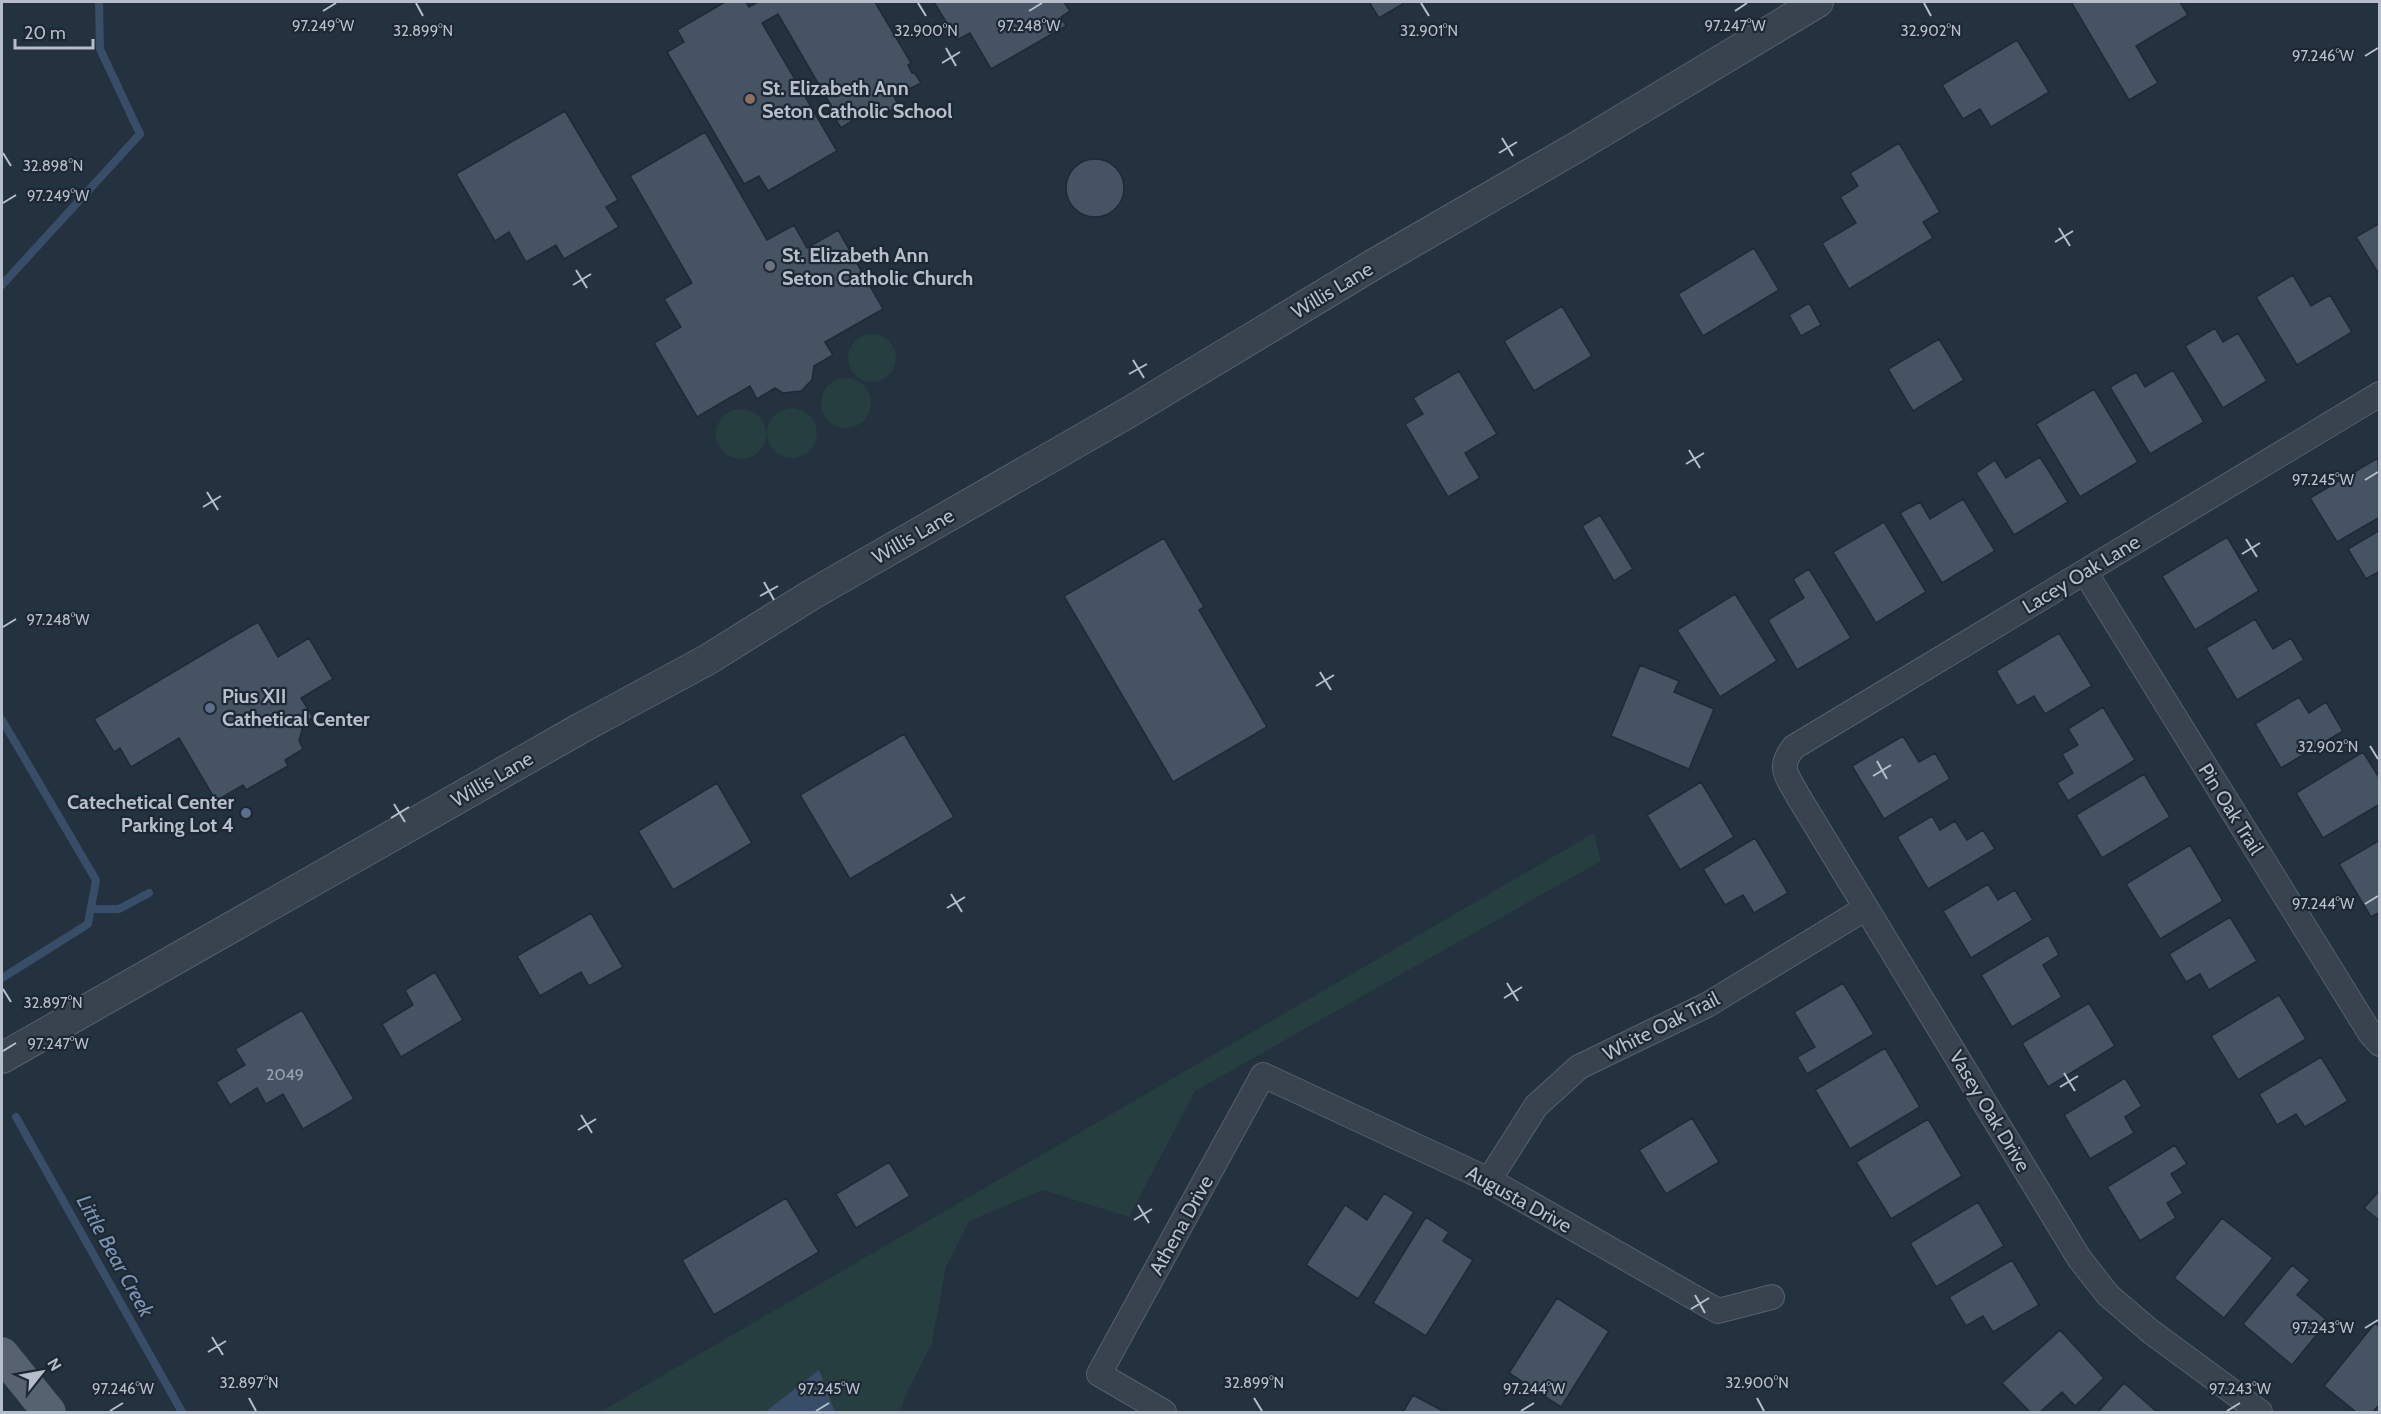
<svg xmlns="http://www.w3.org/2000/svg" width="2381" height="1414" viewBox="0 0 2381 1414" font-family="Cabin,sans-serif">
  <rect width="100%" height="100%" fill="#24313f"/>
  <!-- green -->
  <path fill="#263e40" d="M848 358a24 24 0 1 1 48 0a24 24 0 1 1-48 0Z
    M821 403a25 25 0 1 1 50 0a25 25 0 1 1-50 0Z
    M767 433a25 25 0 1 1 50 0a25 25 0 1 1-50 0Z
    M716 434a25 25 0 1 1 50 0a25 25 0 1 1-50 0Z
    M 1594,833 L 1601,861 L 1195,1091 L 1129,1217 L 1043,1190 L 969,1221 L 946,1267 L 932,1343 L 906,1394 L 900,1412 L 600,1412 Z"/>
  <!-- water -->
  <path fill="#384d67" d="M 819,1370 L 835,1412 L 765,1412 Z"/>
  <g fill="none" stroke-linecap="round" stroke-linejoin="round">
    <!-- stream -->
    <path stroke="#384d67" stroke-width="8" d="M 2,285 L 140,134 L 100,49 L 99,2
      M 2,720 L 96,880 L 88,924 L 2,978
      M 91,909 L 119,909 L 149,893
      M 16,1117 L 182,1412"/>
  </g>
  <!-- building -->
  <path fill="#455363" stroke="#1f2a36" stroke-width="1.5" d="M 725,2 L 746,2 L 749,7 L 758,2 L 875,2 L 911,63 L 908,65 L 912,73 L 914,72 L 921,83 L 909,89 L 907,85 L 892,93 L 899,106 L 875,119 L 868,107 L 850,118 L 852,121 L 841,128 L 833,115 L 836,114 L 778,14 L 762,23 L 837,151 L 768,191 L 759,176 L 744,184 L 667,52 L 684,42 L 677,30 Z
    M 934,2 L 1064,2 L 1070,11 L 1061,17 L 1066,26 L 991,69 L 970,33 L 957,40 Z
    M 1369,2 L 1406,2 L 1379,18 Z
    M 2071,2 L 2180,2 L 2188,15 L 2136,46 L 2158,83 L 2129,100 Z
    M 2017,40 L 2049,92 L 1991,127 L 1980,109 L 1963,119 L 1942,85 Z
    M 565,111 L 618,200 L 606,207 L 619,227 L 564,259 L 556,245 L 526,262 L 509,232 L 495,241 L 456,174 Z
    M 705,132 L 767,240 L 794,225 L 807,248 L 838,230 L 883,309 L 825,342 L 833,355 L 814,366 L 812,380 L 801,391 L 783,393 L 775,388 L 757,399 L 750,386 L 697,417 L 654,343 L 681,327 L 664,299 L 692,283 L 630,176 Z
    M 1899,143 L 1940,212 L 1923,222 L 1933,238 L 1849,289 L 1822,243 L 1856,223 L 1840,197 L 1858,186 L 1850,173 Z
    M1066 188a29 29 0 1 1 58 0a29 29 0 1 1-58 0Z
    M 2380,223 L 2380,276 L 2356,237 Z
    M 1754,248 L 1779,290 L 1703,336 L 1678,294 Z
    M 2293,275 L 2311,306 L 2330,295 L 2352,332 L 2297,365 L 2256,297 Z
    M 1809,303 L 1821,325 L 1801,336 L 1789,315 Z
    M 1562,306 L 1592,356 L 1534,391 L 1504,341 Z
    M 2215,328 L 2223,342 L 2238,333 L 2267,381 L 2223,408 L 2185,346 Z
    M 1939,339 L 1964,380 L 1913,411 L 1888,369 Z
    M 2173,370 L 2204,422 L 2150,454 L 2110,387 L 2136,372 L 2145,387 Z
    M 1459,371 L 1497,434 L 1465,453 L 1480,478 L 1448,497 L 1405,424 L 1423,414 L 1413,398 Z
    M 2094,389 L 2138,462 L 2080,497 L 2036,424 Z
    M 2040,457 L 2068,502 L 2014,535 L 1976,473 L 1995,460 L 2006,478 Z
    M 2378,458 L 2380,517 L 2337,542 L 2310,498 Z
    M 1963,499 L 1995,551 L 1942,583 L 1900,513 L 1920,502 L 1930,519 Z
    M 1600,515 L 1633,569 L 1614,581 L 1582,526 Z
    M 1884,522 L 1926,592 L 1876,623 L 1833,552 Z
    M 2380,530 L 2380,571 L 2366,579 L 2348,549 Z
    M 2227,537 L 2259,591 L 2195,630 L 2162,576 Z
    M 1164,538 L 1204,607 L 1199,610 L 1267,727 L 1173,782 L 1064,596 Z
    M 1809,569 L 1851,638 L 1797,670 L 1768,620 L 1804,598 L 1793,579 Z
    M 1735,594 L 1777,661 L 1720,697 L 1677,630 Z
    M 2255,619 L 2273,649 L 2291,638 L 2304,660 L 2237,700 L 2206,648 Z
    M 258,622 L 278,657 L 309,638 L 333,679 L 301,698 L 313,717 L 304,723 L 299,741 L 303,749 L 285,760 L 288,766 L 246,790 L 243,785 L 216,801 L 179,738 L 131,767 L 120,748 L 114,752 L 94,719 Z
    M 2059,633 L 2092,686 L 2045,714 L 2034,696 L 2017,706 L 1996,671 Z
    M 1640,665 L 1679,681 L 1674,692 L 1714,709 L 1689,769 L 1611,736 Z
    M 2299,697 L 2309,713 L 2326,702 L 2343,731 L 2281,768 L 2255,724 Z
    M 2103,707 L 2135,760 L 2068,801 L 2057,783 L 2073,773 L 2062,754 L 2078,745 L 2068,729 Z
    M 904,734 L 954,817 L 850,879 L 800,795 Z
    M 1903,736 L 1919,762 L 1935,753 L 1950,779 L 1884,819 L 1852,766 Z
    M 2363,752 L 2380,779 L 2380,804 L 2323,838 L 2296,793 Z
    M 2144,774 L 2170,817 L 2102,858 L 2076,815 Z
    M 1701,782 L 1734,837 L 1680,870 L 1647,815 Z
    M 717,783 L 752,843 L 673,890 L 638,831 Z
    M 1932,816 L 1940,830 L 1955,821 L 1967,840 L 1983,830 L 1995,849 L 1928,889 L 1897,837 Z
    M 1755,838 L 1788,893 L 1754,913 L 1743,895 L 1725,905 L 1703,869 Z
    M 2380,840 L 2380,912 L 2371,917 L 2339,864 Z
    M 2190,845 L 2223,901 L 2160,939 L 2126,884 Z
    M 1988,884 L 1998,900 L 2015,890 L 2033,920 L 1971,958 L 1943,911 Z
    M 591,913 L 623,967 L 589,986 L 581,972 L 540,996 L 517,956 Z
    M 2230,917 L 2257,961 L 2209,990 L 2200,974 L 2186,982 L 2169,954 Z
    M 2048,935 L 2059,955 L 2043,965 L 2062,997 L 2012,1027 L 1981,975 Z
    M 435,972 L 463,1020 L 401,1057 L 382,1024 L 413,1005 L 405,990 Z
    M 1843,983 L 1874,1034 L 1807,1074 L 1797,1057 L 1815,1047 L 1794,1012 Z
    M 2279,995 L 2306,1039 L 2238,1080 L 2211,1036 Z
    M 2089,1003 L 2115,1046 L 2048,1087 L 2022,1043 Z
    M 302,1010 L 354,1099 L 303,1129 L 283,1094 L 266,1104 L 257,1088 L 230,1105 L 216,1082 L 245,1065 L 235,1049 Z
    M 1885,1048 L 1920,1107 L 1850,1149 L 1815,1090 Z
    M 2321,1057 L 2348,1101 L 2305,1127 L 2296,1114 L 2277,1125 L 2259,1094 Z
    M 2125,1078 L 2142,1106 L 2125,1117 L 2134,1133 L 2090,1159 L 2064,1115 Z
    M 1692,1118 L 1719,1162 L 1666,1194 L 1639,1150 Z
    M 1928,1119 L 1962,1176 L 1891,1219 L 1856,1162 Z
    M 2175,1145 L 2187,1164 L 2171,1174 L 2183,1193 L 2167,1203 L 2176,1218 L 2140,1241 L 2107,1187 Z
    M 889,1162 L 910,1196 L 856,1228 L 836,1194 Z
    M 2380,1190 L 2380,1221 L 2364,1208 Z
    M 1384,1193 L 1414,1212 L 1358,1299 L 1306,1265 L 1345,1205 L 1367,1220 Z
    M 786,1198 L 819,1252 L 714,1315 L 682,1260 Z
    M 1978,1202 L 2004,1246 L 1936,1287 L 1910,1243 Z
    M 1426,1217 L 1449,1232 L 1443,1241 L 1473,1260 L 1426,1336 L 1373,1303 Z
    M 2222,1218 L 2273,1258 L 2224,1318 L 2174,1278 Z
    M 2012,1260 L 2039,1305 L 1993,1332 L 1983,1316 L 1966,1326 L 1949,1297 Z
    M 2292,1265 L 2310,1280 L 2297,1295 L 2328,1321 L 2292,1365 L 2243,1324 Z
    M 1557,1298 L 1609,1331 L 1561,1407 L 1509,1373 Z
    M 2375,1323 L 2380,1327 L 2380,1404 L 2373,1412 L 2356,1412 L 2324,1386 Z
    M 2060,1330 L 2104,1378 L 2075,1406 L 2062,1392 L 2040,1412 L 2030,1412 L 2002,1383 Z
    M 2124,1383 L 2157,1412 L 2098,1412 Z
    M 1413,1395 L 1445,1412 L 1403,1412 Z"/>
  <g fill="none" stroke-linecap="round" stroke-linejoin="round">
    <!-- minor casing -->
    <g stroke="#56616d" stroke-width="26">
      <path id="minor" d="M 2085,572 L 2370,1033 L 2380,1044
        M 1489,1180 L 1536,1106 L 1579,1067 L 1707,1005 L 1866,908
        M 1164,1412 L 1099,1374 L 1263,1075 L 1489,1180 L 1718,1311 L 1772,1297
        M 2260,1412 L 2150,1331 L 2108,1295 L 2079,1258 L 1798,796 C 1787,775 1777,768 1794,747 L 2380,394"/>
    </g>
    <!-- tertiary casing -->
    <g stroke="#56616d" stroke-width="32">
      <path id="tertiary" d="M 2,1058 L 581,728 L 707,660 L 811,595 L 1131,411 L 1376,263 L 1575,148 L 1818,2"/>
    </g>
    <!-- primary casing -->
    <g stroke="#424c58" stroke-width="34">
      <path id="primary" d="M 2,1354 L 49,1412"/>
    </g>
    <!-- minor -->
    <use href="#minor" stroke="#38434f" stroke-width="24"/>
    <!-- tertiary -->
    <use href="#tertiary" stroke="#38434f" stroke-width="30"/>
    <!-- primary -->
    <use href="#primary" stroke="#56626f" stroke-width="33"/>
  </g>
  <!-- ticks -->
  <path fill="none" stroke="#b5beca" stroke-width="2" d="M 416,3 L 423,16M 918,3 L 926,16M 1421,3 L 1429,16M 1924,3 L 1931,16M 323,11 L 336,3M 1029,11 L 1042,3M 1735,11 L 1747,3M 946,48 L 956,66M 2365,56 L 2378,48M 942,63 L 960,52M 1502,138 L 1513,156M 3,153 L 11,166M 1499,153 L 1517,142M 3,203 L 16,195M 2059,228 L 2070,246M 2055,242 L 2073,231M 576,270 L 587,288M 573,285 L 591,274M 1133,360 L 1144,378M 1129,374 L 1147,364M 1689,450 L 1700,468M 1686,464 L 1704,453M 2365,480 L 2378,472M 207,492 L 218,510M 203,507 L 221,496M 2246,539 L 2257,557M 2242,554 L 2260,543M 764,582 L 774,600M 760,596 L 778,586M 3,627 L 16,619M 1320,672 L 1331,690M 1316,686 L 1334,675M 2370,746 L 2378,759M 1877,761 L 1887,779M 1873,776 L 1891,765M 394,804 L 405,822M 391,818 L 409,807M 951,894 L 962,912M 2365,904 L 2378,896M 947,908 L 965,897M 1507,983 L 1518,1001M 3,989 L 11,1002M 1504,998 L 1522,987M 3,1051 L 16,1043M 2064,1073 L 2075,1091M 2060,1087 L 2078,1076M 581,1115 L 592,1133M 578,1130 L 596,1119M 1138,1205 L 1149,1223M 1134,1220 L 1152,1209M 1695,1295 L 1705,1313M 1691,1309 L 1709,1298M 2365,1328 L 2378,1320M 212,1337 L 223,1355M 208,1352 L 226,1341M 249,1398 L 256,1411M 1254,1398 L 1262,1411M 1757,1398 L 1764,1411M 110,1411 L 123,1403M 816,1411 L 829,1403M 1521,1411 L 1534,1403M 2227,1411 L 2240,1403"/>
  <!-- markers -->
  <circle fill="#8d6e63" stroke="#1d2834" stroke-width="2" cx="750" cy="99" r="6"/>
  <circle fill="#6b7280" stroke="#1d2834" stroke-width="2" cx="770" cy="266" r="6"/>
  <g fill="#5c6f8a" stroke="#1d2834" stroke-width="2">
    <circle cx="210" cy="708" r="6"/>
    <circle cx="246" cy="813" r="6"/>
  </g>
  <g text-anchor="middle" stroke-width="4.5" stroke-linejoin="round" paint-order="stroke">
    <!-- number labels -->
    <g font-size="16" fill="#99a3b0">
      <text x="285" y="1080">2049</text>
    </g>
    <!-- poi labels -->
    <g font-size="20" font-weight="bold" fill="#b5beca" stroke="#1d2834" text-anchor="start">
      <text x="762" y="95">St. Elizabeth Ann<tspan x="762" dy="23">Seton Catholic School</tspan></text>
      <text x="782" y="262">St. Elizabeth Ann<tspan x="782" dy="23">Seton Catholic Church</tspan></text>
      <text x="222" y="703">Pius XII<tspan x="222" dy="23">Cathetical Center</tspan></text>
      <text x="234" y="809" text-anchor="end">Catechetical Center<tspan x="234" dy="23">Parking Lot 4</tspan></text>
    </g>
    <!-- street labels -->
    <g font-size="20" fill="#b5beca" stroke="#1d2834">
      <text transform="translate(1332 290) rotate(-31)" y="7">Willis Lane</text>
      <text transform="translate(913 536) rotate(-30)" y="7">Willis Lane</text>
      <text transform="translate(2081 574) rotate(-31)" y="7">Lacey Oak Lane</text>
      <text transform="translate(492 779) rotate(-30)" y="7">Willis Lane</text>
      <text transform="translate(2231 809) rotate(58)" y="7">Pin Oak Trail</text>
      <text transform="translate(1661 1026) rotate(-27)" y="7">White Oak Trail</text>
      <text transform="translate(1990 1111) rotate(59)" y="7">Vasey Oak Drive</text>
      <text transform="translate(1519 1199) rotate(29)" y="7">Augusta Drive</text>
      <text transform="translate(1181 1225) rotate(-61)" y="7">Athena Drive</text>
    </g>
    <!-- water labels -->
    <g font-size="21" font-style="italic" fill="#7c95b2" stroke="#1d2834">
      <text transform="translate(115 1256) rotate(61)" y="7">Little Bear Creek</text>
    </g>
  </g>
  <g font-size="15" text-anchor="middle" fill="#b5beca" stroke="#1d2834" stroke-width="4.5" stroke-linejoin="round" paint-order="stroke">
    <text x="323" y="31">97.249°W</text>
    <text x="1029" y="31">97.248°W</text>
    <text x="1735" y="31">97.247°W</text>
    <text x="423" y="36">32.899°N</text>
    <text x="926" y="36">32.900°N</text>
    <text x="1429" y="36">32.901°N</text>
    <text x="1931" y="36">32.902°N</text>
    <text x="2323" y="61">97.246°W</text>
    <text x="53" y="171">32.898°N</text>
    <text x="58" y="201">97.249°W</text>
    <text x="2323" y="485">97.245°W</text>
    <text x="58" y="625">97.248°W</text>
    <text x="2328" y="752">32.902°N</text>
    <text x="2323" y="909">97.244°W</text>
    <text x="53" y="1008">32.897°N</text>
    <text x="58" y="1049">97.247°W</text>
    <text x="2323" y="1333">97.243°W</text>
    <text x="249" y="1388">32.897°N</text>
    <text x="1254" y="1388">32.899°N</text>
    <text x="1757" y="1388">32.900°N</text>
    <text x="123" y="1394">97.246°W</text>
    <text x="829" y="1394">97.245°W</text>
    <text x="1534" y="1394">97.244°W</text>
    <text x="2240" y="1394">97.243°W</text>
  </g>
  <!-- border -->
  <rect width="2381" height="1414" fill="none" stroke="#b5beca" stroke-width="6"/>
  <!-- north arrow -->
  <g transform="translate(42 1372) rotate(59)" stroke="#1d2834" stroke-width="4.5" paint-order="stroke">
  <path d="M0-4.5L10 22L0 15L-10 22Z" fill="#b5beca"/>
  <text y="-9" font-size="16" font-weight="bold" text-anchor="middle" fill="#b5beca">N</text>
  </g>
  <!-- scale -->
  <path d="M15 39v9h78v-9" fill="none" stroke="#b5beca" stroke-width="3"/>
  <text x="24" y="39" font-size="18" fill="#b5beca" stroke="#1d2834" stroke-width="4.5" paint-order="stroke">20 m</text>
</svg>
